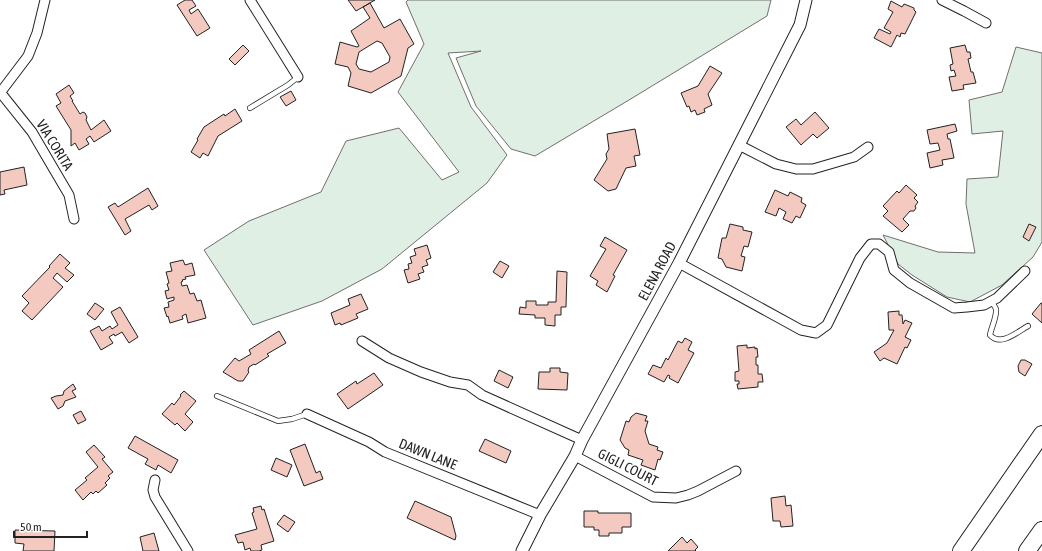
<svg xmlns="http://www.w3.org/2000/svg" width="1042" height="551" viewBox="0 0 1042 551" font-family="'Asap Condensed',sans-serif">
  <rect width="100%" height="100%" fill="#fff"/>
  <!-- green -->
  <path fill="#e0efe3" stroke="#6f6f6f" d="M 408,0 L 771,0 L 767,16 L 629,100 L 535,156 L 511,149 L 476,106 L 456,58 L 481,51 L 448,53 L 471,107 L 507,155 L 487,183 L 382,269 L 322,301 L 253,325 L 204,250 L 249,221 L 321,192 L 346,141 L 399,128 L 442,180 L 459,172 L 398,92 L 424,44 L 406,2 Z
    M 1016,47 L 1042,53 L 1042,242 L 1033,257 L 1002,285 L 970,302 L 947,297 L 912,275 L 898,264 L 883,235 L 938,252 L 975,253 L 966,204 L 967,179 L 998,177 L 1003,131 L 972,134 L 969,100 L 1002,92 Z"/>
  <!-- building -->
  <path fill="#f3c9c0" stroke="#222" fill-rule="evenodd" d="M 185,0 L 192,0 L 196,6 L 189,10 L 191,14 L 198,9 L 210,28 L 197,36 L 177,5 Z
    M 348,0 L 375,0 L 356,11 Z
    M 891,1 L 902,7 L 904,4 L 914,8 L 914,10 L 916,12 L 905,34 L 901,33 L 900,37 L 897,35 L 891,47 L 874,38 L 879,29 L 890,34 L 891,32 L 884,28 L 893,12 L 888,9 Z
    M 370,3 L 384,28 L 400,19 L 414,44 L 408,48 L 401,76 L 371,93 L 348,86 L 351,73 L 348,67 L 335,64 L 340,42 L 357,47 L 359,46 L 351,31 L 370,18 L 363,7 ZM 377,41 L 382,43 L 390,57 L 389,62 L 371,72 L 359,69 L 356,64 L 359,52 Z
    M 243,45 L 249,51 L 235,65 L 229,59 Z
    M 965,45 L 967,52 L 970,52 L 971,58 L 968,59 L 971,72 L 973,72 L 976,83 L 963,85 L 964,89 L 952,91 L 949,77 L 956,76 L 954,70 L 951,71 L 950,65 L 953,64 L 950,48 Z
    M 710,66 L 722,73 L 708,94 L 712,105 L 704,109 L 705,112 L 697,115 L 695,110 L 691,112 L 689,106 L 687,107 L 681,93 L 698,86 Z
    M 69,85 L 74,93 L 70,96 L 73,101 L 72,101 L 80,114 L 83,112 L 85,113 L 87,117 L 86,120 L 91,130 L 104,120 L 111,131 L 94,142 L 90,136 L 86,139 L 89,144 L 79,150 L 75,143 L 71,146 L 71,130 L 56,106 L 61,103 L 56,94 Z
    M 291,91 L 296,100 L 286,106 L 280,97 Z
    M 235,109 L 242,121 L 218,136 L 208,156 L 203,153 L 200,158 L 191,152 L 198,140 L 197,139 L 204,127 L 224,114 L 225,116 Z
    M 815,112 L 829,128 L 817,138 L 813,134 L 801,145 L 786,127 L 796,119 L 801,125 Z
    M 955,124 L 957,131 L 947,134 L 948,139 L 950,139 L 954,158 L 942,160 L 943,165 L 930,168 L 927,153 L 940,150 L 938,143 L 930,144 L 927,130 Z
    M 635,129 L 640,155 L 634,156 L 636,166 L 626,168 L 616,189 L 608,191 L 594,180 L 607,159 L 606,154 L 609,149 L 607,134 Z
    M 24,167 L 27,185 L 4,190 L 5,194 L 0,195 L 0,172 Z
    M 906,185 L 917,195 L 914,198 L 918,202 L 915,206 L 916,208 L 914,211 L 910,211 L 903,219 L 909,225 L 902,232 L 883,216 L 888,211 L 883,206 L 897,191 L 899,193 Z
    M 148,188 L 158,206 L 152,210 L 149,205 L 125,219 L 131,231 L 125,235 L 108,207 L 115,203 L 118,207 Z
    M 775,190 L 788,196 L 790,192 L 802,198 L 801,202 L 806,205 L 800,218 L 796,216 L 792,223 L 783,219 L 786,212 L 779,208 L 776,216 L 765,212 Z
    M 730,224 L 743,227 L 743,230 L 752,232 L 748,247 L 744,246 L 741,256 L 745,257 L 742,271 L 726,267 L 722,259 L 718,258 L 722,238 L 726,238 Z
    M 1029,224 L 1036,227 L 1029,241 L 1023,237 Z
    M 605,237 L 627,250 L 613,275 L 615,276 L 607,292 L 596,285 L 598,281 L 590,276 L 606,249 L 600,246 Z
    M 427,245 L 431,258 L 426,260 L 428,265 L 422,267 L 424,272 L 418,274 L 420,279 L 408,283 L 404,270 L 409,269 L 408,264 L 412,263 L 410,257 L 416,255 L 414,249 Z
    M 60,254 L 70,263 L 65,268 L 74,275 L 67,282 L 57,273 L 53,278 L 63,287 L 32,320 L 22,311 L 29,303 L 22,296 L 50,267 L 49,266 Z
    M 183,260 L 185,265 L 192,263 L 195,275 L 185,277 L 186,279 L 182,280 L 183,281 L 181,282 L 182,286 L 187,285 L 190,294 L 194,293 L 197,301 L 201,300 L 206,318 L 188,323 L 186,314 L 182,316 L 183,319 L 170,323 L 168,316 L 167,317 L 164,308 L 169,307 L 168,302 L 174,300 L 174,297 L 167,299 L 165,291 L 169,290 L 167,284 L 169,283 L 166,272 L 172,271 L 170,263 Z
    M 500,261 L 509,266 L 502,278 L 493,272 Z
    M 557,271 L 567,272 L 566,307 L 561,307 L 561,315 L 555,315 L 555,326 L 545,325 L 545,318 L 535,318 L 535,315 L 519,314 L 520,307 L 526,308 L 526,301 L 536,301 L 536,305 L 548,305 L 548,302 L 556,302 Z
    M 361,294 L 368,309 L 356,314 L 358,318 L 341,325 L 340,323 L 335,325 L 331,313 L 350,305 L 348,299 Z
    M 95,303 L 104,309 L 95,320 L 87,314 Z
    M 1041,303 L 1042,303 L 1042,323 L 1032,314 Z
    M 120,307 L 138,337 L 129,343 L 122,332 L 115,336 L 114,334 L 109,337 L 113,343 L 101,350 L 90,331 L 99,326 L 102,331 L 110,326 L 112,329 L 118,325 L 111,312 Z
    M 899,311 L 899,315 L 902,315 L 903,324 L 905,320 L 912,323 L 905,337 L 911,340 L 907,348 L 905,347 L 897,364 L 884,358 L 880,361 L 874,352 L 887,343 L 894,330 L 889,330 L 888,312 Z
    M 279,331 L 286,343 L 267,354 L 269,356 L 255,365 L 254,364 L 249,367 L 248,371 L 249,372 L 243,381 L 238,381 L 223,372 L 235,358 L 239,361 L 251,354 L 249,350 Z
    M 685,338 L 692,342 L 688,350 L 694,353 L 678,383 L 669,378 L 670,376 L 668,375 L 664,382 L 648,374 L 653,365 L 661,368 L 666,358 L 668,360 L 678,341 L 682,343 Z
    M 747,345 L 747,348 L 755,347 L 755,349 L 757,348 L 758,357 L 756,357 L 756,365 L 758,365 L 758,374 L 762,374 L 763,382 L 758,382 L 758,387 L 738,389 L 737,384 L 739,384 L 739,381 L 735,381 L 735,372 L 739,371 L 737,346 Z
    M 1021,360 L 1025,360 L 1032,364 L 1025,376 L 1019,372 L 1018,366 Z
    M 550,368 L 560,368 L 560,372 L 568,373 L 567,390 L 538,389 L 539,372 L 550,372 Z
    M 499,370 L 513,377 L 508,388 L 494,381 Z
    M 374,373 L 383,385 L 348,409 L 337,394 L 356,381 L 357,384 Z
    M 73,384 L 76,389 L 72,391 L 76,397 L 65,401 L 63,406 L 58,409 L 51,398 L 56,396 L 63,395 L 64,391 Z
    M 184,391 L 196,401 L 185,414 L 193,422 L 185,431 L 177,423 L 175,425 L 162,414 L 172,403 L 174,405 L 181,396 L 180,395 Z
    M 81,411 L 86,420 L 78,424 L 73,415 Z
    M 636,413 L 647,416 L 645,421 L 648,421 L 645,431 L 649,444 L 658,447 L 657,450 L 663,452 L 660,460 L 658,459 L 655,470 L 641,465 L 643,460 L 628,455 L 629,450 L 625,448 L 620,440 L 626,421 L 629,422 L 631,417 Z
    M 135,436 L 178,460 L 171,473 L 158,465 L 156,470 L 145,464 L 148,459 L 128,448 Z
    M 485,439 L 511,451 L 506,463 L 479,451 Z
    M 305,444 L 316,473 L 320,471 L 323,479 L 304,486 L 290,450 Z
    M 94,445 L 105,457 L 102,459 L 113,472 L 108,476 L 110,478 L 105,483 L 107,485 L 98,493 L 96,491 L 93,494 L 91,492 L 83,500 L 75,490 L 87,480 L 85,478 L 98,467 L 86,452 Z
    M 276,458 L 292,465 L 287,477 L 271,470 Z
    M 785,496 L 786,506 L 791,505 L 793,526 L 781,527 L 780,521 L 773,521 L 771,498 Z
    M 415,501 L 451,517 L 456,536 L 455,540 L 407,518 Z
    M 261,506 L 262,510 L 264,509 L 274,541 L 261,545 L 262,550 L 259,551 L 251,551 L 250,548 L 245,550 L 243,542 L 238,543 L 235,535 L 257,529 L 252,513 L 254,512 L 253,508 Z
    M 584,511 L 598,511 L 598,513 L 631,513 L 631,527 L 622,527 L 622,533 L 609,533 L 609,536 L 599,536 L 599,530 L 594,530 L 594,527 L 584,527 Z
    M 284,515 L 295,522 L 288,532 L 277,524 Z
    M 15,530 L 55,531 L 54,551 L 23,551 L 24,544 L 15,543 Z
    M 154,533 L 159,551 L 143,551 L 140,537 Z
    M 682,537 L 687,543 L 691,539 L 698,547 L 695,550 L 696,551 L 668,551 Z"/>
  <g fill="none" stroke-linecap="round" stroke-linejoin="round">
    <!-- service casing -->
    <g stroke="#222" stroke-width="6">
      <path id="service" d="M 250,108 L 288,85 L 298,77
        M 991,301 C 993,303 995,307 996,309 C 997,317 991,328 990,335 C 1001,347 1017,332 1028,326
        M 217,396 L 278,421 L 292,419 L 307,414"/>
    </g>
    <!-- minor casing -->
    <g stroke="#222" stroke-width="11">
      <path id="minor" d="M 250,0 L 298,77
        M 942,0 L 964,11 L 986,23
        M 0,92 L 32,132 L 69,195 L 74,219
        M 0,93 L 28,56 L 37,33 L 45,0
        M 739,145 L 776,164 L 796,169 L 813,169 L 854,157 L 868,147
        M 679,263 L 801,330 L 816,333 L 827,325 L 860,258 L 871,244 L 879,244 L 889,252 L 894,270 L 910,283 L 954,308 L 967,307 L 984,305 L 997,298 L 1025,271
        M 362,341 L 389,358 L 421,372 L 450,382 L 468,385 L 482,395 L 582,440
        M 307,414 L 369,442 L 385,452 L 540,515
        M 575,456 L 653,497 L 676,498 L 688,495 L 698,491 L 736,471
        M 155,480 L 153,490 L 155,497 L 188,551"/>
    </g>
    <!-- tertiary casing -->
    <g stroke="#222" stroke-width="13">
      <path id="tertiary" d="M 522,551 L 540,515 L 575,456 L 582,440 L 679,263 L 800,25 L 806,0"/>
    </g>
    <!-- motorway casing -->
    <g stroke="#222" stroke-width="18">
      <path id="motorway" d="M 961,551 L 1042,434
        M 1027,551 L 1042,530"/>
    </g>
    <!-- service -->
    <use href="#service" stroke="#fff" stroke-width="4.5"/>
    <!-- minor -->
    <use href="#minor" stroke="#fff" stroke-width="9"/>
    <!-- tertiary -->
    <use href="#tertiary" stroke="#fff" stroke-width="11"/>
    <!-- motorway -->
    <use href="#motorway" stroke="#fff" stroke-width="16"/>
  </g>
  <g text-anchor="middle" stroke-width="3" stroke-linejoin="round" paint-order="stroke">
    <!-- street labels -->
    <g font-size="14" fill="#222" stroke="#fff">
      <text transform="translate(55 145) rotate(58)" y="5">VIA CORITA</text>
      <text transform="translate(657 271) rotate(-62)" y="5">ELENA ROAD</text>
      <text transform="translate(428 454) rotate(22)" y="5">DAWN LANE</text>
      <text transform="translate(628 467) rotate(27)" y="5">GIGLI COURT</text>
    </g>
  </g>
  <!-- scale -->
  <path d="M14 531v6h73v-6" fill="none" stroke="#222222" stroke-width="2"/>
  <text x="20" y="531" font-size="12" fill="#222222" stroke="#ffffff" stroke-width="3" paint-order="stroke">50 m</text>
</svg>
